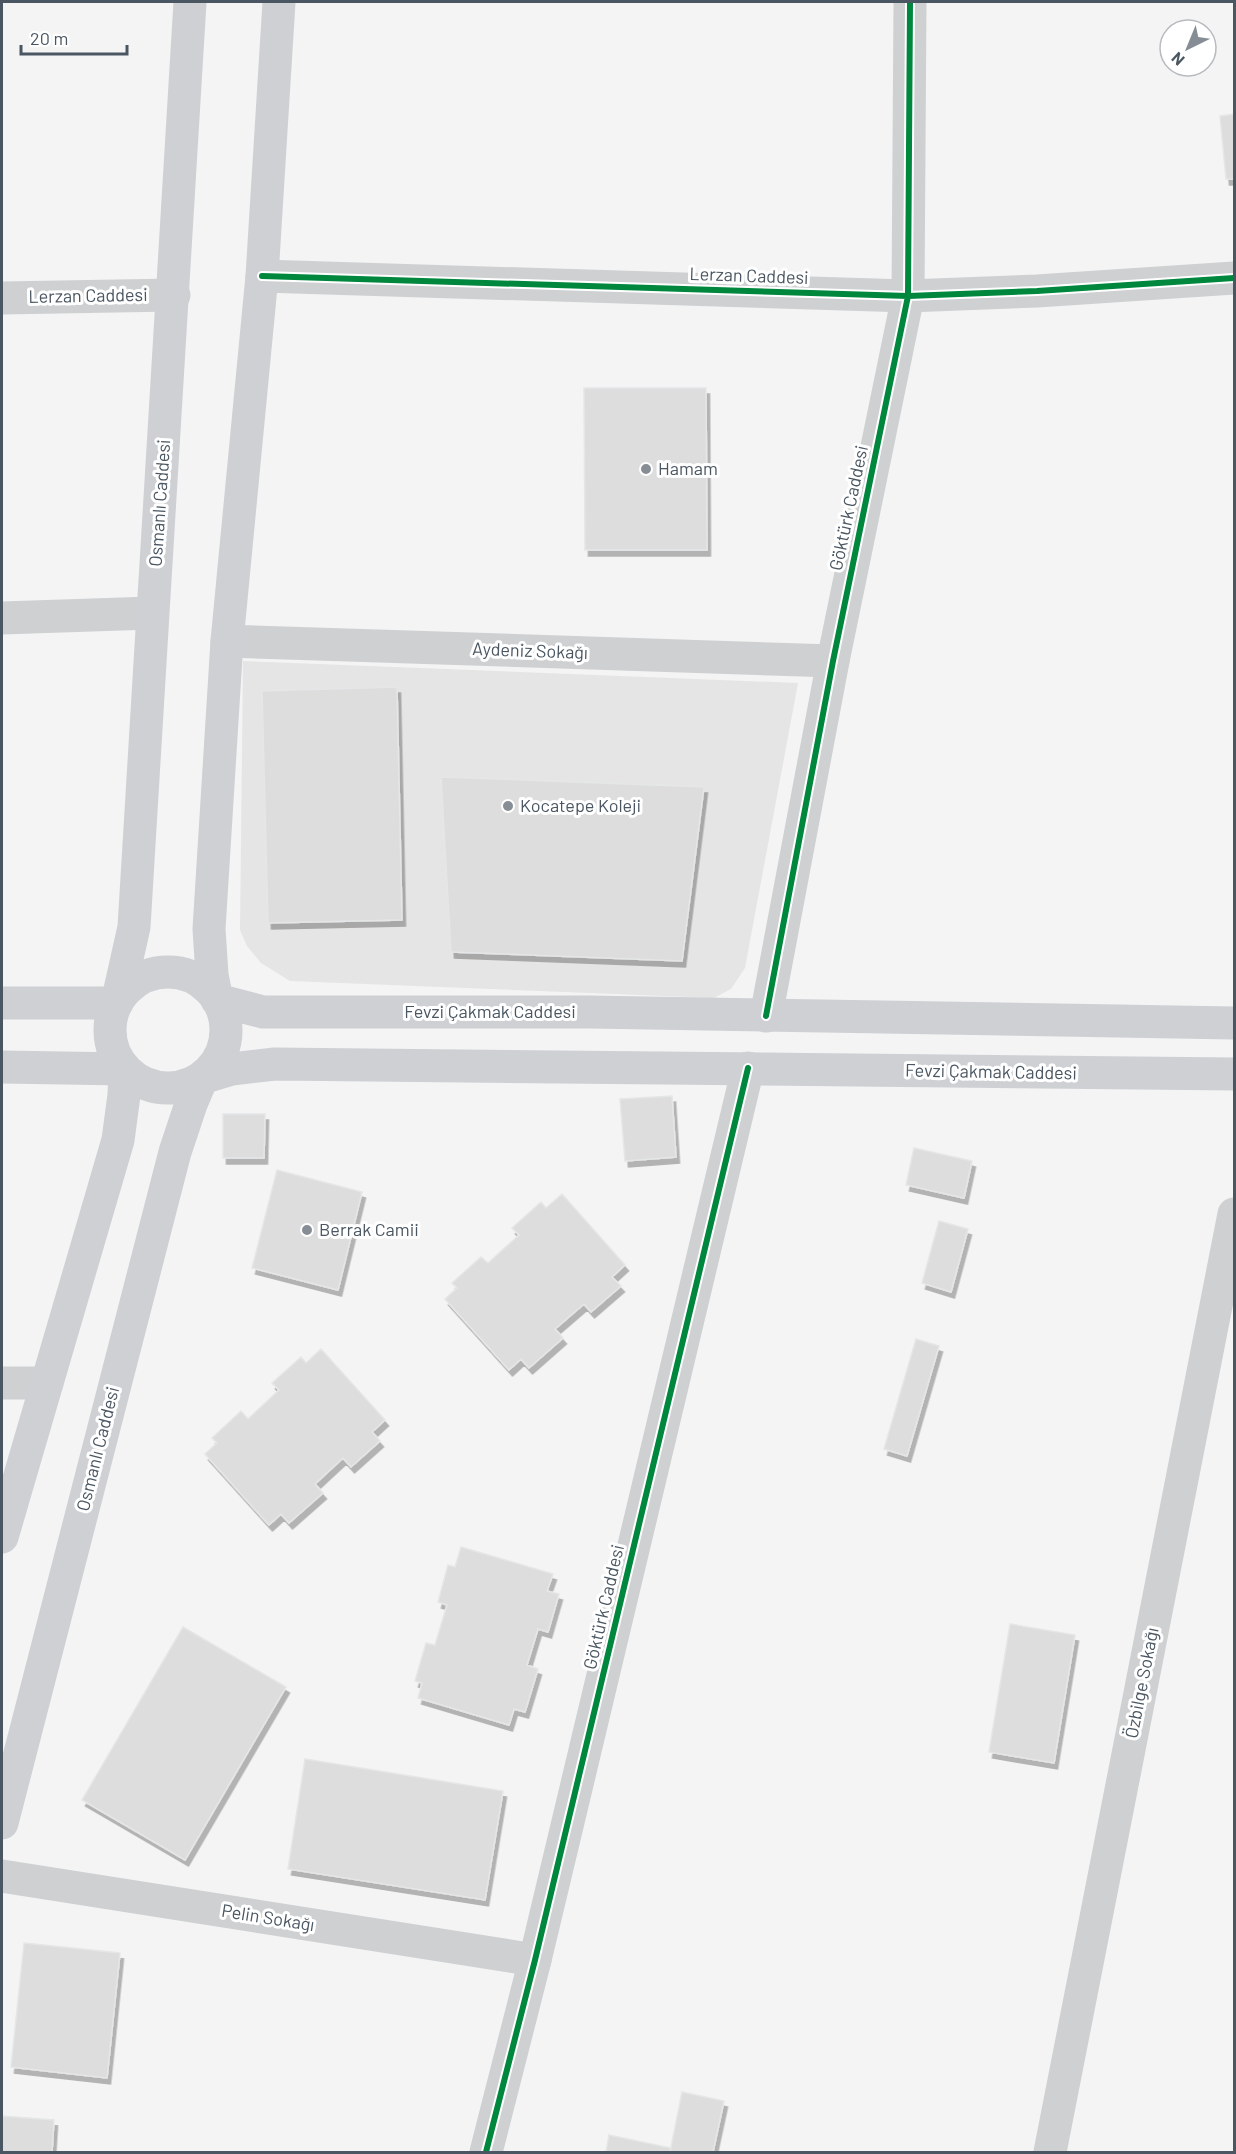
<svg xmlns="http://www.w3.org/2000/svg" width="1236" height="2154" viewBox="0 0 1236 2154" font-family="Barlow,sans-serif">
  <defs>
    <filter id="shadow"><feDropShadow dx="3.5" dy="6" stdDeviation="0" flood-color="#0004"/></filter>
  </defs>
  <rect width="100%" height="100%" fill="#f4f4f4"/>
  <!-- education -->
  <path fill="#e6e5e6" d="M 243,661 L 798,683 L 745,968 L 731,989 L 714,998 L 290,981 L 261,963 L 247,946 L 240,930 Z"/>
  <!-- building -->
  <path fill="#ddddde" stroke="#e5e6e7" stroke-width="1.5" filter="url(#shadow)" d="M 1234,114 L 1234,179 L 1226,179 L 1220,116 Z
    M 584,388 L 706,388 L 707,550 L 585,550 Z
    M 397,687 L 402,920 L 268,923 L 262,691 Z
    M 441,777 L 704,787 L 682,961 L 451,952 Z
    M 672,1096 L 676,1157 L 625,1161 L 620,1099 Z
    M 223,1114 L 265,1114 L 264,1158 L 223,1158 Z
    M 914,1148 L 972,1161 L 964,1198 L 906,1185 Z
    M 277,1170 L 362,1192 L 338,1290 L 252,1268 Z
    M 562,1194 L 625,1265 L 612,1277 L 621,1286 L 591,1312 L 584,1304 L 555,1329 L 563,1338 L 529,1368 L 521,1359 L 509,1370 L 445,1299 L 457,1288 L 452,1283 L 481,1257 L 488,1263 L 519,1235 L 512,1228 L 541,1202 L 546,1208 Z
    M 939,1221 L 968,1229 L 951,1292 L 922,1283 Z
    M 916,1339 L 939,1346 L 907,1456 L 884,1449 Z
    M 321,1349 L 385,1420 L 372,1432 L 380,1441 L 351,1467 L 343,1458 L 315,1484 L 323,1493 L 289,1523 L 281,1514 L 269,1525 L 205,1454 L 217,1443 L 212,1438 L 241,1411 L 248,1419 L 279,1390 L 272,1383 L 301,1357 L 306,1363 Z
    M 461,1547 L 553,1574 L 547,1591 L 559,1594 L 548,1632 L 538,1629 L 527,1665 L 538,1669 L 525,1712 L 514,1709 L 509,1725 L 418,1698 L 422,1683 L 415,1681 L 426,1643 L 435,1645 L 447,1605 L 438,1602 L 448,1565 L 455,1567 Z
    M 1010,1624 L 1075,1635 L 1054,1763 L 989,1752 Z
    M 183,1627 L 286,1687 L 185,1860 L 82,1800 Z
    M 305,1759 L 503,1791 L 485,1900 L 288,1869 Z
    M 24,1943 L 120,1953 L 107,2078 L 11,2067 Z
    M 682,2092 L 724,2101 L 713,2152 L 670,2152 Z
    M 2,2116 L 54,2120 L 52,2152 L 2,2152 Z
    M 609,2135 L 671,2148 L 670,2152 L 606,2152 Z"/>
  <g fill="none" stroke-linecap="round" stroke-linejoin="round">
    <!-- minor -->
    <path stroke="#ced0d2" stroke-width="33" d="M 2,618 L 152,613
      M 227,641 L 833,661
      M 2,1383 L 47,1383
      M 2,1876 L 535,1960
      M 1050,2152 L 1234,1214"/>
    <!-- tertiary -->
    <path stroke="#ced0d2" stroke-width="33" d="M 262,276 L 908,296 L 1037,291 L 1234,278
      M 2,298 L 174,295
      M 766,1016 L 833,661 L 908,296 L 910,2
      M 486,2152 L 535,1960 L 748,1068"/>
    <!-- secondary -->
    <path stroke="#ced0d4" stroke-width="33" d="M110 1030a58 58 0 1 1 116 0a58 58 0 1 1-116 0Z
      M 217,1000 L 263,1012 L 590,1012 L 1234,1023
      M 217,1000 L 212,975 L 209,929 L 227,641 L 262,276 L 279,2
      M 2,1003 L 117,1003
      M 117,1003 L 134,927 L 190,2
      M 2,1067 L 125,1069
      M 202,1078 L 232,1069 L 275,1064 L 1234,1074
      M 2,1537 L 118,1140 L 124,1095 L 125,1069
      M 2,1823 L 175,1152 L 191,1104 L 202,1078"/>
    <!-- cycleway casing -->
    <g stroke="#fff" stroke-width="10">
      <path id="cycleway" d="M 262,276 L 908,296 L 1037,291 L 1234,278
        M 766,1016 L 833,661 L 908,296 L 910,2
        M 486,2152 L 535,1960 L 748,1068"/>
    </g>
    <!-- cycleway -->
    <use href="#cycleway" stroke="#00873e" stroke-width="6"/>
  </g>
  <!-- markers -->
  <g fill="#868d94" stroke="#fff" stroke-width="2">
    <circle cx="646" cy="469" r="6"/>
    <circle cx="508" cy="806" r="6"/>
    <circle cx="307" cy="1230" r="6"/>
  </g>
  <g text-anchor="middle" stroke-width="6" stroke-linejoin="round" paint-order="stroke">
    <!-- street labels -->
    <g font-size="18" fill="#4a5661" stroke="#fff">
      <text transform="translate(749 276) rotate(2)" y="6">Lerzan Caddesi</text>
      <text transform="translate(88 296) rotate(-1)" y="6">Lerzan Caddesi</text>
      <text transform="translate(160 503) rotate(-86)" y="6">Osmanlı Caddesi</text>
      <text transform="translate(849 508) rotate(-78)" y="6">Göktürk Caddesi</text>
      <text transform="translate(530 651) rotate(2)" y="6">Aydeniz Sokağı</text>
      <text x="490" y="1018">Fevzi Çakmak Caddesi</text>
      <text transform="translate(991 1072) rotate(1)" y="6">Fevzi Çakmak Caddesi</text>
      <text transform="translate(98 1449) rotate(-76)" y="6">Osmanlı Caddesi</text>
      <text transform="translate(604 1607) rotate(-77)" y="6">Göktürk Caddesi</text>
      <text transform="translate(1142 1683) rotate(-79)" y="6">Özbilge Sokağı</text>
      <text transform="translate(268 1918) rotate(9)" y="6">Pelin Sokağı</text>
    </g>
    <!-- poi labels -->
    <g font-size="18" fill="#4a5661" stroke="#fff" text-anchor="start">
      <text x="658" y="475">Hamam</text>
      <text x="520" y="812">Kocatepe Koleji</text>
      <text x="319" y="1236">Berrak Camii</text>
    </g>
  </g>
  <!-- border -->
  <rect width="1236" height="2154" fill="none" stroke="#4a5661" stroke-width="6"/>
  <!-- north arrow -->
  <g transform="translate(1188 48) rotate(223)"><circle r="28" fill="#ffffff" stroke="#b7bbc0" stroke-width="1.5"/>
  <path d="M0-4.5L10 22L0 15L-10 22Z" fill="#868d94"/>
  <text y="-9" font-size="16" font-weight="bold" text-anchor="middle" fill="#4a5661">N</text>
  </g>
  <!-- scale -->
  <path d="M21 45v9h106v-9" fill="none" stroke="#4a5661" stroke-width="3"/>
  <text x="30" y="45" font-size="18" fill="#4a5661" stroke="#ffffff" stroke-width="4.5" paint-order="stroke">20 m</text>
</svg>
